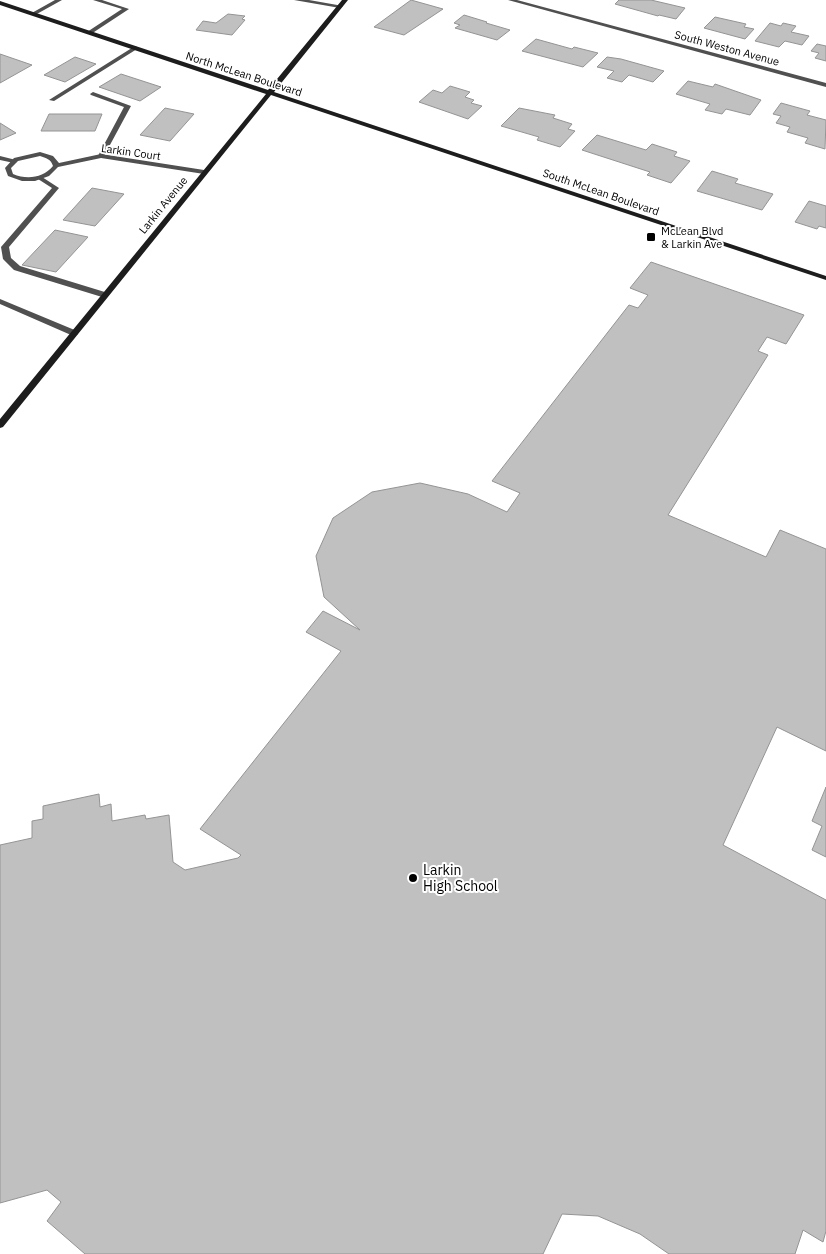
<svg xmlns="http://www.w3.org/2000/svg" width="826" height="1254" viewBox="0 0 826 1254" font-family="'IBM Plex Sans',sans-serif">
  <rect width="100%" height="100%" fill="#fff"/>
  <!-- building -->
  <path fill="#c0c0c0" stroke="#949494" d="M 411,0 L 443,9 L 404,35 L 374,27 Z
    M 619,0 L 651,0 L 685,8 L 676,19 L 659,15 L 658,16 L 615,4 Z
    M 228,14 L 245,16 L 242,19 L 245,20 L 232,35 L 196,30 L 203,21 L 216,23 Z
    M 464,15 L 487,22 L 486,23 L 510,30 L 497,40 L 455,28 L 460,25 L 454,23 Z
    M 715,17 L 746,24 L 744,27 L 754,29 L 745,39 L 704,28 Z
    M 770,23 L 781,26 L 783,23 L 796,26 L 791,32 L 809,36 L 802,45 L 785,41 L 779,47 L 755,41 Z
    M 536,39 L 572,49 L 574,47 L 598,53 L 583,67 L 522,51 Z
    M 817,44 L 826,46 L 826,61 L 815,58 L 819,53 L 811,51 Z
    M 0,54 L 32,65 L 0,83 Z
    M 75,57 L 96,64 L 65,82 L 44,75 Z
    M 607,57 L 621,59 L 664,71 L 653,82 L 629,75 L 622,82 L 607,78 L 614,71 L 597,67 Z
    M 121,74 L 161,87 L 140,101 L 99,87 Z
    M 688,81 L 713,87 L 715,84 L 761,100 L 750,115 L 726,109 L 722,114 L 705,110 L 710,104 L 676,94 Z
    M 450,86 L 470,92 L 465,97 L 474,100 L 471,103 L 482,106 L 468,119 L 419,102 L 433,90 L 442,93 Z
    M 781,103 L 810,111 L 807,115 L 826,120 L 825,149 L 805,143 L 808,138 L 787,132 L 790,127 L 776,123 L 781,116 L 773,114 Z
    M 165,108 L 194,114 L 170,141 L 140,135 Z
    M 519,108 L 555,115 L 553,118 L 572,124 L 568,129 L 575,131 L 560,147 L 537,140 L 539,137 L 501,126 Z
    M 49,114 L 102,114 L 95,131 L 41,131 Z
    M 0,123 L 16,133 L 0,140 Z
    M 597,135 L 646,150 L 652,144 L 677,152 L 674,156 L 690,161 L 671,183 L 647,175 L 650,172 L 582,150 Z
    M 712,171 L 738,179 L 735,183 L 773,194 L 762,210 L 697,191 Z
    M 92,188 L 124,194 L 95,226 L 63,220 Z
    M 809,201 L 826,206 L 826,228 L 819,226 L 817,229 L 795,222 Z
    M 55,230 L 88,237 L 56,272 L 22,265 Z
    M 651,262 L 804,315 L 786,344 L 767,337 L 758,351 L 768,355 L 668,515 L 766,557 L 780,530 L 826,549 L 826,751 L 777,727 L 723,845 L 826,900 L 826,1231 L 823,1242 L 803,1230 L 795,1254 L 669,1254 L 640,1234 L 598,1216 L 562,1214 L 543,1254 L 85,1254 L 47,1221 L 61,1202 L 47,1190 L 0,1203 L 0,845 L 32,838 L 32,821 L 43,819 L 43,806 L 99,794 L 100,807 L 111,804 L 112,821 L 145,815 L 146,819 L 169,815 L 173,862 L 185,870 L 238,858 L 241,855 L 200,829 L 341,651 L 306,632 L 323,611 L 360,630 L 324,597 L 316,556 L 333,518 L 372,492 L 420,483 L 468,494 L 507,512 L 520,493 L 492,481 L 629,305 L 638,308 L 648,295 L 630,288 Z
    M 826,787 L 826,857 L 812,850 L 822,826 L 812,821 Z"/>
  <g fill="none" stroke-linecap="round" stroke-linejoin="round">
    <!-- service -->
    <path fill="#505050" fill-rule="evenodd" d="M 55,0 L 62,0 L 35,15 L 30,14 Z
      M 93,0 L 102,0 L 129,9 L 91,34 L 87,34 L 87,32 L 122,9 Z
      M 294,0 L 309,0 L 343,6 L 340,8 Z
      M 135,46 L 137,47 L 137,49 L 54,101 L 49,100 Z
      M 93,92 L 131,106 L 104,156 L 101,158 L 98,156 L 124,107 L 91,95 L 90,94 Z
      M 0,156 L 16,160 L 17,161 L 14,163 L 0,160 Z
      M 38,177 L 42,177 L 59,188 L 9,247 L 11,258 L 20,266 L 108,293 L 108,297 L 102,297 L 14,270 L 3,259 L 1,247 L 52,188 L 38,179 Z
      M 0,299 L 77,331 L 78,333 L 77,335 L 71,335 L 0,304 Z"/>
    <!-- minor -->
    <path fill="#505050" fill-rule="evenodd" d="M 508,0 L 517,0 L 826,83 L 826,87 Z
      M 40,152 L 53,156 L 59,163 L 101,154 L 204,170 L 207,172 L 204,174 L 101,158 L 58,167 L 49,176 L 35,181 L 22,181 L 8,176 L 5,168 L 14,158 ZM 40,156 C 46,158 51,159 53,166 C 43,178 27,180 13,174 L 11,168 L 18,161 Z"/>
    <!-- secondary -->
    <path fill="#1d1d1d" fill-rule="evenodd" d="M 342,0 L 348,0 L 274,92 L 826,276 L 826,280 L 271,95 L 3,427 L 0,428 L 0,419 L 266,94 L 0,5 L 0,1 L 268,90 Z"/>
  </g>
  <!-- markers -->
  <g fill="#000" stroke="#fff" stroke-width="2">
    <rect x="646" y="232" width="10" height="10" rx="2.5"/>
    <circle cx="413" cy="878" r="5"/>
  </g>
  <g text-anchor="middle" stroke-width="4" stroke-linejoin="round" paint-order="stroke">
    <!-- far-street labels -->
    <g font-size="11" fill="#000" stroke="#fff">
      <text transform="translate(727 48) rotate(15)" y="4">South Weston Avenue</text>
      <text transform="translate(244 74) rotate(18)" y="4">North McLean Boulevard</text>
      <text transform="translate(131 152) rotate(8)" y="4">Larkin Court</text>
      <text transform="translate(601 192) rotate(19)" y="4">South McLean Boulevard</text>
      <text transform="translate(163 205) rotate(-51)" y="4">Larkin Avenue</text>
    </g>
    <!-- far-poi labels -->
    <g font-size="11" fill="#000" stroke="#fff" text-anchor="start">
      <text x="661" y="235">McLean Blvd<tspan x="661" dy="13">&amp; Larkin Ave</tspan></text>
    </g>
    <!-- poi labels -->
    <g font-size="14" fill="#000" stroke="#fff" text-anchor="start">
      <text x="423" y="875">Larkin<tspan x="423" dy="16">High School</tspan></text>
    </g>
  </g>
</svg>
